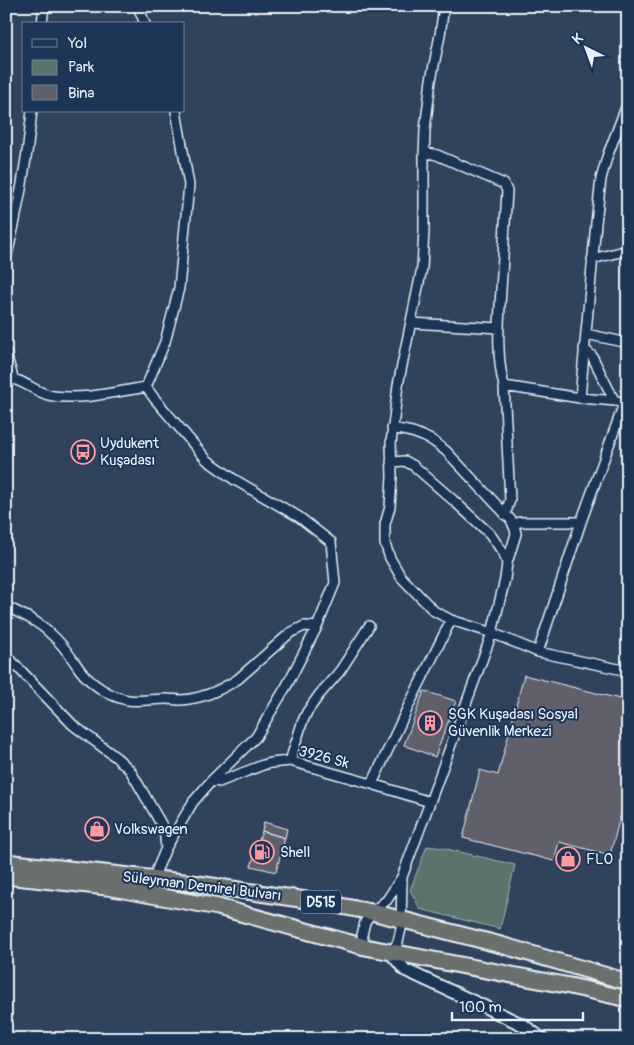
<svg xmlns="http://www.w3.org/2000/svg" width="634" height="1045" viewBox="0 0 634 1045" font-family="Pangolin,sans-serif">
  <rect width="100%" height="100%" fill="#31425c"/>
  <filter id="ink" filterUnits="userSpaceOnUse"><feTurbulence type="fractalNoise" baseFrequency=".02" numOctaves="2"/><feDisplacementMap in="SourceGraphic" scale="10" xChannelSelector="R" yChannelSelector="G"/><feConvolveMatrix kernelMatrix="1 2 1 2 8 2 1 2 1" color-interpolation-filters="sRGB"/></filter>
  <g filter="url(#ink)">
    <!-- green -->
    <path fill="#5c726d" stroke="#a2b2b2" d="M 427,846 L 443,848 L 515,865 L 500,929 L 420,909 L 410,890 Z"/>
    <!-- building -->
    <path fill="#5f6069" stroke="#e8f1f8" d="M 524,675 L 628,701 L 628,787 L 610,855 L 559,842 L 554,861 L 463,838 L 480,770 L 498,775 Z
      M 424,691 L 456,701 L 435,757 L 404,745 Z
      M 264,822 L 287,829 L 285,838 L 262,831 Z
      M 262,831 L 285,838 L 276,872 L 251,866 Z"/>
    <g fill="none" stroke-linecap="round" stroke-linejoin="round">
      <!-- minor casing -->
      <g stroke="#e8f1f8" stroke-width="12">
        <path id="minor" d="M 138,6 L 145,24
          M 444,6 L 440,35 L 431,80 L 425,130 L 424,158 L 424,230 L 422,268 L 398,385 L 391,443 L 392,477 L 390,507 L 385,524 L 385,544 L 390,558 L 401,577 L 434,611 L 451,620 L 492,633 L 538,652 L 628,671
          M 42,24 L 44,6
          M 424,152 L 437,155 L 504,184 L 507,191 C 505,224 503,257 501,290 C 499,322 496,355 504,386 L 510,500 L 505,515
          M 592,259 L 628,250
          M 6,260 C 18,211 27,162 32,111
          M 411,323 L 499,328
          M 586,334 L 628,343
          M 584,349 L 592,356 L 614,400
          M 6,353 L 13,378
          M 6,378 C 23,378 36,394 53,396 C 84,400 116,392 146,387
          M 504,386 L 580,398 L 628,402
          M 146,387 L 154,398 L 207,460 L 235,480 L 299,517 L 331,542 L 335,583 L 317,627 L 287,685 L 256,737 L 212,780 L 193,802 L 166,848
          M 146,387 L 165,342 L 179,288 L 189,185 L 176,111
          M 580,398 L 596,223 L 601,179 L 607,157 L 628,102
          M 392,428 L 412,432 L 423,436 L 433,441 L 446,451 L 511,520 L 515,529 L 516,534 L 507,563
          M 513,524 L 520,522 L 581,522
          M 9,608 C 24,615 39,622 51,634 C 63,644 71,657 80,670 C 91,684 110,697 128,700 C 140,702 154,699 166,699 C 171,699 176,700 181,700 C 202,699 221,690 238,679 L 290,633 L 304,626 L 317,627
          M 538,652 L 581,522 L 625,401
          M 6,655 L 73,725 L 117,758 L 130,770 L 164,829 L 166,848 L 153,879
          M 290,761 L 302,723 L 307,712 L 319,695 L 340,671 L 369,626
          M 212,780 L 219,782 L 263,765 L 271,763 L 290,761 L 372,784 L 430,802
          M 372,784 L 409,705 L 451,620
          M 365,947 L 362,935 L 365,922 L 372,912 L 387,900 L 402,877 L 430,802 L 492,633 L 505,579 L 507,563 L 504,554 L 490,534 L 453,500 L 414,466 L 405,461 L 391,462
          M 391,953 L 398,942 L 401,929 L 402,877"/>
      </g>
      <!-- tertiary casing -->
      <g stroke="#e8f1f8" stroke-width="15">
        <path id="tertiary" d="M 391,953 L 405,970 L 483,1006 L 523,1025 L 542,1039"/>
      </g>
      <!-- trunk casing -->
      <g stroke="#e8f1f8" stroke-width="19">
        <path id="trunk" d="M 6,862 L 192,883 L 320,902 L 372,912 L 501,945 L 628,982
          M 6,876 L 107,887 L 218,907 L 365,947 L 570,986 L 628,999"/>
      </g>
      <!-- minor -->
      <use href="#minor" stroke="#1d3557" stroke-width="9"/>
      <!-- tertiary -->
      <use href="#tertiary" stroke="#1d3557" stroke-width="11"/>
      <!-- trunk -->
      <use href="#trunk" stroke="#6b706d" stroke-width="15"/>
    </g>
  </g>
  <!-- icons -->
  <defs>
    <g id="bus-ring" transform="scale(1.25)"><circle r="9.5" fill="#1d3557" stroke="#ff9aa2" stroke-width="1.5"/><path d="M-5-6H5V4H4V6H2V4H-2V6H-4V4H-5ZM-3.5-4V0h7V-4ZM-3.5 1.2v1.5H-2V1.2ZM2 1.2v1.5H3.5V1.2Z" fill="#ff9aa2"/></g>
    <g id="building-ring" transform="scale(1.25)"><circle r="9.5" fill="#1d3557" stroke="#ff9aa2" stroke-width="1.5"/><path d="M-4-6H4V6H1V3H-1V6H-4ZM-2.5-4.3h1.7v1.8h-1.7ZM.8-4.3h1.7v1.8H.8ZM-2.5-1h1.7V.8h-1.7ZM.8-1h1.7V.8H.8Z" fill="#ff9aa2"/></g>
    <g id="shop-ring" transform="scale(1.25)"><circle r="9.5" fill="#1d3557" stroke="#ff9aa2" stroke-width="1.5"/><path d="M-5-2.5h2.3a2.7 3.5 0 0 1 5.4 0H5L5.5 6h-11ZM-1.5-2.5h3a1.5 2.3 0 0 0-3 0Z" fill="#ff9aa2"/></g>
    <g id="fuel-ring" transform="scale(1.25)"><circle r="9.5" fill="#1d3557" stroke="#ff9aa2" stroke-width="1.5"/><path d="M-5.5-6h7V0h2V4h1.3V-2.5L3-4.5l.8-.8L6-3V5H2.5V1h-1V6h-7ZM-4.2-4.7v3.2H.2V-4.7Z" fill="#ff9aa2"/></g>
  </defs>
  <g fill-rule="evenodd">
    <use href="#bus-ring" x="83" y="452"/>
    <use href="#building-ring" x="430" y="723"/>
    <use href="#shop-ring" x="97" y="829"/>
    <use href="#fuel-ring" x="262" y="852"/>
    <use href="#shop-ring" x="568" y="859"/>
  </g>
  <g text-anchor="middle" stroke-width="4" stroke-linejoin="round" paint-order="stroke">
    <!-- shield labels -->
    <rect fill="#1d3557" stroke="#abb9c8" stroke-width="1" x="301" y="890.5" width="40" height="23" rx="4"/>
    <g font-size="14" font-weight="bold" fill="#e8f1f8">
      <text x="321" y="907">D515</text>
    </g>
    <!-- poi labels -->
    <g font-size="15" fill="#e8f1f8" stroke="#1d3557" text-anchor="start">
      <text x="100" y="448">Uydukent<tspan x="100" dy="17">Kuşadası</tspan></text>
      <text x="448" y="719">SGK Kuşadası Sosyal<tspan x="448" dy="17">Güvenlik Merkezi</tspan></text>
      <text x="114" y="834">Volkswagen</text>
      <text x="280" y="857">Shell</text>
      <text x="586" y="864">FLO</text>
    </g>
    <!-- street labels -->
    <g font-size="15" fill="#e8f1f8" stroke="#1d3557">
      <text transform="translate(324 757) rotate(15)" y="5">3926 Sk</text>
      <text transform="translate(202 886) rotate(7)" y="5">Süleyman Demirel Bulvarı</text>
    </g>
  </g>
  <!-- margin -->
  <rect width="634" height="1045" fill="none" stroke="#1d3557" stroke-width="25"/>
  <rect x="12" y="12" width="609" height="1020" fill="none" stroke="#e8f1f8" stroke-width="2" filter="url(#ink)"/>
  <!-- legend -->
  <rect x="22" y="22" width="162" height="90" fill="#1d3557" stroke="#6e8097"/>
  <rect x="32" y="39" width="25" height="8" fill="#1d3557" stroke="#6e8097"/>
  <text x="68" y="48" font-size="15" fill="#e8f1f8">Yol</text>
  <rect x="32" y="60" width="25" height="15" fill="#5c726d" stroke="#6e8097"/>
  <text x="68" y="72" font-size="15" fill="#e8f1f8">Park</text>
  <rect x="32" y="85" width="25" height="15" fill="#5f6069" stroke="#6e8097"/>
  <text x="68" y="98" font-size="15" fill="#e8f1f8">Bina</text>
  <!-- north arrow -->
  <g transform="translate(586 48) rotate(318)" stroke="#1d3557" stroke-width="4" paint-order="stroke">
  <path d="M0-4L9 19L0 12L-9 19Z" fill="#e8f1f8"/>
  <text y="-8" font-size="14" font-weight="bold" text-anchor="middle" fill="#e8f1f8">K</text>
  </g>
  <!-- scale -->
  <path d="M452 1012v8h131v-8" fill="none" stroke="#e8f1f8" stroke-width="2.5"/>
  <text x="459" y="1012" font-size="15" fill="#e8f1f8" stroke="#1d3557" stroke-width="4" paint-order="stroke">100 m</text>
</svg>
